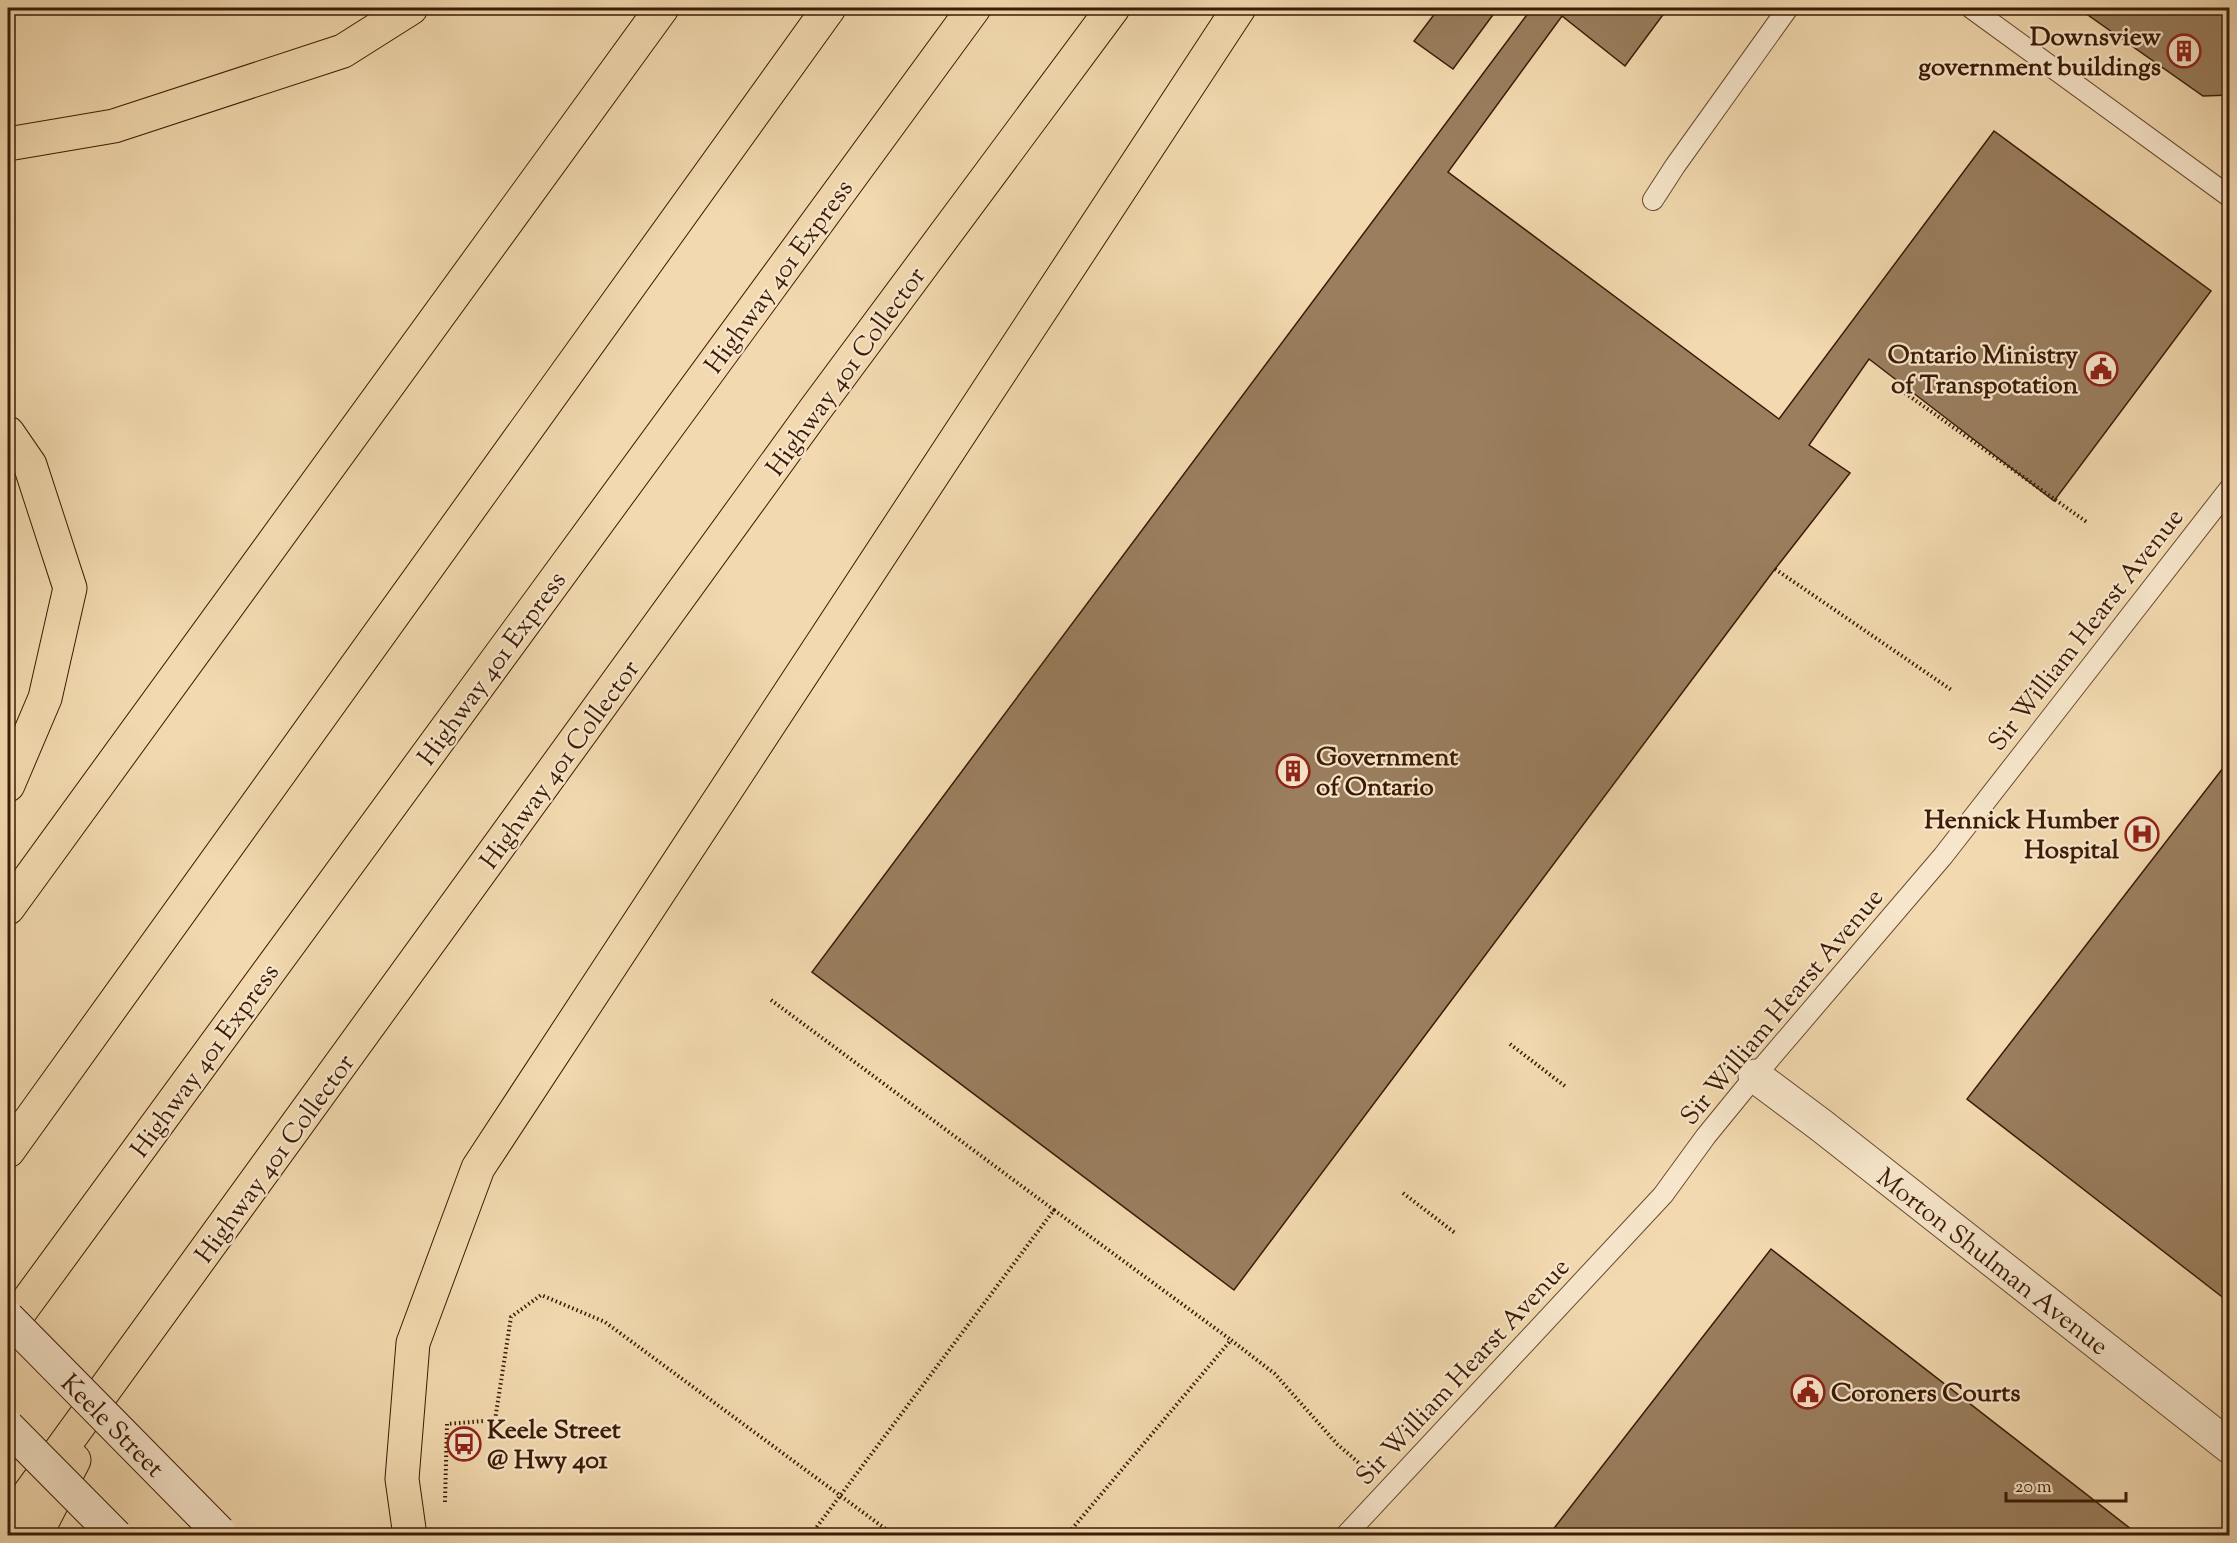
<svg xmlns="http://www.w3.org/2000/svg" width="2237" height="1543" viewBox="0 0 2237 1543" font-family="'Sorts Mill Goudy',serif">
  <rect width="100%" height="100%" fill="#f2d9af"/>
  <filter id="stains"><feTurbulence type="fractalNoise" baseFrequency=".00333" numOctaves="4"/><feColorMatrix values="0 0 0 0 .2 0 0 0 0 .09 0 0 0 0 .02 0 0 0 .5 -.17"/></filter>
  <radialGradient id="worn" r=".72"><stop offset=".6" stop-color="#630" stop-opacity="0"/><stop offset="1" stop-color="#630" stop-opacity=".3"/></radialGradient>
  <!-- building -->
  <path fill="#9a7e5e" stroke="#3b1b06" stroke-width="1.5" d="M 1439,8 L 1498,8 L 1453,69 L 1414,41 Z
    M 1532,8 L 1668,8 L 1625,66 L 1562,16 L 1448,172 L 1779,419 L 1994,131 L 2211,291 L 2054,501 L 1869,359 L 1809,445 L 1850,473 L 1775,569 L 1234,1290 L 812,972 Z
    M 2078,8 L 2230,8 L 2230,95 L 2203,96 Z
    M 2230,759 L 2230,1303 L 1967,1099 Z
    M 1771,1249 L 2140,1536 L 1548,1536 Z"/>
  <g fill="none" stroke-linecap="round" stroke-linejoin="round">
    <!-- lane casing -->
    <g stroke="#694a30" stroke-width="22">
      <path id="lane" d="M 1971,8 L 2230,197
        M 1653,200 L 1675,166 L 1788,8
        M 1345,1536 L 1663,1195 L 1706,1136 L 1755,1076 L 1943,856 L 2230,488"/>
    </g>
    <!-- street casing -->
    <g stroke="#694a30" stroke-width="35">
      <path id="street" d="M 1755,1076 L 1822,1126 L 2230,1447"/>
    </g>
    <!-- highway casing -->
    <g stroke="#3b1b06" stroke-width="35">
      <path id="highway" d="M 8,144 L 114,126 L 343,51 L 411,8
        M 8,433 L 30,465 L 70,588 L 45,698 L 8,785
        M 8,908 L 662,8
        M 8,1151 L 829,8
        M 8,1328 L 974,8
        M 8,1523 L 814,411 L 1113,8
        M 35,1536 L 74,1460
        M 410,1536 L 402,1479 L 413,1343 L 478,1168 L 1239,8"/>
    </g>
    <!-- path -->
    <path stroke="#3b1b06" stroke-width="4" stroke-dasharray="1.5 3" stroke-linecap="butt" d="M 1905,393 L 2088,523
      M 1775,569 L 1953,691
      M 771,1000 L 1054,1210 L 810,1536
      M 1510,1044 L 1566,1087
      M 1403,1193 L 1455,1233
      M 1054,1210 L 1231,1340
      M 445,1502 L 447,1424 L 495,1420 L 511,1317 L 541,1295 L 605,1322 L 895,1536
      M 1066,1536 L 1231,1340 L 1275,1374 L 1337,1444 L 1366,1469"/>
    <!-- lane -->
    <use href="#lane" stroke="#f7e6cb" stroke-width="20"/>
    <!-- street -->
    <use href="#street" stroke="#f7e6cb" stroke-width="33"/>
    <!-- highway -->
    <use href="#highway" stroke="#f2d9af" stroke-width="33"/>
    <!-- secondary-bridge casing -->
    <g stroke="#3b1b06" stroke-width="35" stroke-linecap="butt">
      <path id="secondary-bridge" d="M 8,1318 L 219,1532
        M 8,1427 L 116,1536"/>
    </g>
    <!-- secondary-bridge -->
    <use href="#secondary-bridge" stroke="#f7e6cb" stroke-width="33"/>
  </g>
  <!-- icons -->
  <defs>
    <g id="building-ring" transform="scale(1.725)"><circle r="9.5" fill="#f7e6cb" stroke="#8f2418" stroke-width="1.5"/><path d="M-4-6H4V6H1V3H-1V6H-4ZM-2.5-4.3h1.7v1.8h-1.7ZM.8-4.3h1.7v1.8H.8ZM-2.5-1h1.7V.8h-1.7ZM.8-1h1.7V.8H.8Z" fill="#8f2418"/></g>
    <g id="civic-ring" transform="scale(1.725)"><circle r="9.5" fill="#f7e6cb" stroke="#8f2418" stroke-width="1.5"/><path d="M-.6-6.5H3V-4.5H.6V-3L4-1V1h2V6H-6V1h2V-1L-.6-3ZM-1.2 2.5V6h2.4V2.5Z" fill="#8f2418"/></g>
    <g id="hospital-ring" transform="scale(1.725)"><circle r="9.5" fill="#f7e6cb" stroke="#8f2418" stroke-width="1.5"/><path d="M-5-5h3v3.5h4V-5h3V5h-3V1.5h-4V5h-3Z" fill="#8f2418"/></g>
    <g id="bus-ring" transform="scale(1.725)"><circle r="9.5" fill="#f7e6cb" stroke="#8f2418" stroke-width="1.5"/><path d="M-5-6H5V4H4V6H2V4H-2V6H-4V4H-5ZM-3.5-4V0h7V-4ZM-3.5 1.2v1.5H-2V1.2ZM2 1.2v1.5H3.5V1.2Z" fill="#8f2418"/></g>
  </defs>
  <g fill-rule="evenodd">
    <use href="#building-ring" x="2184" y="51"/>
    <use href="#civic-ring" x="2101" y="369"/>
    <use href="#building-ring" x="1293" y="771"/>
    <use href="#hospital-ring" x="2142" y="834"/>
    <use href="#civic-ring" x="1808" y="1392"/>
    <use href="#bus-ring" x="464" y="1444"/>
  </g>
  <g text-anchor="middle" stroke-width="4.5" stroke-linejoin="round" paint-order="stroke">
    <!-- poi labels -->
    <g font-size="26" font-weight="bold" fill="#3b1b06" stroke="#f7e6cb" text-anchor="end">
      <text x="2161" y="45">Downsview<tspan x="2161" dy="30">government buildings</tspan></text>
      <text x="2078" y="363">Ontario Ministry<tspan x="2078" dy="30">of Transpotation</tspan></text>
      <text x="1316" y="765" text-anchor="start">Government<tspan x="1316" dy="30">of Ontario</tspan></text>
      <text x="2119" y="828">Hennick Humber<tspan x="2119" dy="30">Hospital</tspan></text>
      <text x="1831" y="1401" text-anchor="start">Coroners Courts</text>
      <text x="487" y="1438" text-anchor="start">Keele Street<tspan x="487" dy="30">@ Hwy 401</tspan></text>
    </g>
    <!-- street labels -->
    <g font-size="26" fill="#3b1b06" stroke="#f7e6cb">
      <text transform="translate(778 276) rotate(-54)" y="9">Highway 401 Express</text>
      <text transform="translate(845 371) rotate(-54)" y="9">Highway 401 Collector</text>
      <text transform="translate(2085 629) rotate(-52)" y="9">Sir William Hearst Avenue</text>
      <text transform="translate(491 668) rotate(-54)" y="9">Highway 401 Express</text>
      <text transform="translate(559 764) rotate(-54)" y="9">Highway 401 Collector</text>
      <text transform="translate(1781 1006) rotate(-50)" y="9">Sir William Hearst Avenue</text>
      <text transform="translate(204 1060) rotate(-54)" y="9">Highway 401 Express</text>
      <text transform="translate(274 1158) rotate(-54)" y="9">Highway 401 Collector</text>
      <text transform="translate(1993 1261) rotate(38)" y="9">Morton Shulman Avenue</text>
      <text transform="translate(1462 1371) rotate(-47)" y="9">Sir William Hearst Avenue</text>
      <text transform="translate(113 1425) rotate(45)" y="9">Keele Street</text>
    </g>
  </g>
  <!-- margin -->
  <rect width="2237" height="1543" fill="none" stroke="#f2d9af" stroke-width="30"/>
  <rect x="9" y="9" width="2219" height="1525" fill="none" stroke="#3b1b06" stroke-width="3"/>
  <rect x="15" y="15" width="2207" height="1513" fill="none" stroke="#3b1b06" stroke-width="1.5"/>
  <!-- scale -->
  <path d="M2006 1492v9h120v-9" fill="none" stroke="#3b1b06" stroke-width="3"/>
  <text x="2015" y="1492" font-size="18" fill="#3b1b06" stroke="#f7e6cb" stroke-width="4.5" paint-order="stroke">20 m</text>
  <rect width="100%" height="100%" filter="url(#stains)"/>
  <rect width="100%" height="100%" fill="url(#worn)"/>
</svg>
